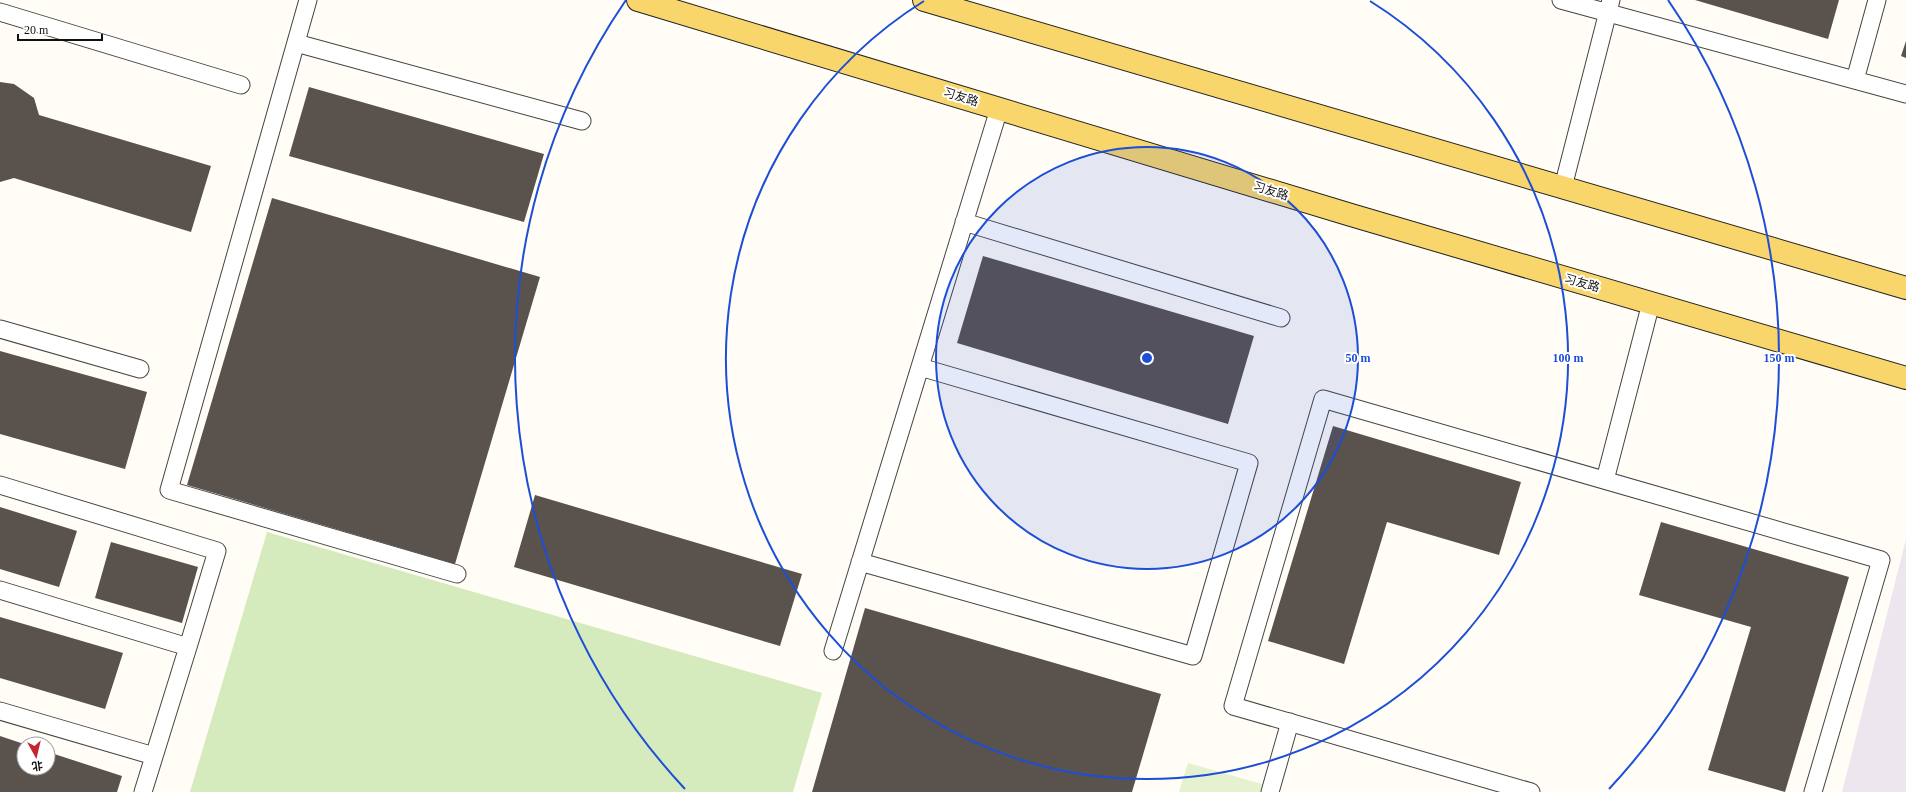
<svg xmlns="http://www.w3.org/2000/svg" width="1906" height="792" viewBox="0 0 1906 792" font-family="'Times New Roman','Noto Sans SC',serif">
  <rect width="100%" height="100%" fill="#fffdf5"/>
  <!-- industrial -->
  <path fill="#eee6ef" d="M 1906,539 L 1906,792 L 1842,792 Z"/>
  <!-- green -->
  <path fill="#d5ebbd" d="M 267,532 L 822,693 L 793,792 L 190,792 Z"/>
  <!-- pitch -->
  <path fill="#e6f2cf" d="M 1188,763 L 1262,784 L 1260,792 L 1179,792 Z"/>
  <!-- building -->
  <path fill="#5a524d" d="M 1695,0 L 1839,0 L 1828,39 Z
    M 1906,41 L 1906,58 L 1901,56 Z
    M 0,82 L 14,84 L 34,98 L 39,115 L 211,166 L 191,232 L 14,178 L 0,182 Z
    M 309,87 L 544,154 L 524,222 L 289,156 Z
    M 272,198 L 540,277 L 455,564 L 187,485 Z
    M 983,256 L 1254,336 L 1228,424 L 957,343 Z
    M 0,351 L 147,392 L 125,469 L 0,434 Z
    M 1333,426 L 1521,482 L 1499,555 L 1387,522 L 1344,664 L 1268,641 Z
    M 535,495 L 802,574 L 780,646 L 514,567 Z
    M 0,507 L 77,531 L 59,587 L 0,569 Z
    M 1661,522 L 1849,577 L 1785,792 L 1708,770 L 1751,627 L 1639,595 Z
    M 111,542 L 198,567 L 182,623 L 95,598 Z
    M 865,608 L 1161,694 L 1132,792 L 812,792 Z
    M 0,617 L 123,653 L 105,709 L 0,678 Z
    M 0,736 L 24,744 L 24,768 L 48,768 L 48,752 L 122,776 L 117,792 L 0,792 Z"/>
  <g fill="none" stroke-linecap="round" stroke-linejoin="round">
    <!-- service casing -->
    <g stroke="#444" stroke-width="19">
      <path id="service" d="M 308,0 L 169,490 L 457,574
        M 1561,0 L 1906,94
        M 0,12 L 241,85
        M 296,43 L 582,121
        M 1855,80 L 1877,0
        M 1563,187 L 1611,0
        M 964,222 L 1281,318
        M 0,329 L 140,369
        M 1605,480 L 1651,303
        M 0,485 L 217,551 L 188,647
        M 860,562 L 1193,656 L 1249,463 L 920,367
        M 0,590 L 188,647 L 143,792
        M 833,651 L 999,109
        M 0,711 L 154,756
        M 1270,792 L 1290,722
        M 1531,792 L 1233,706 L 1323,399 L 1881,560 L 1813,792"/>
    </g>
    <!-- primary casing -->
    <g stroke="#222" stroke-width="24">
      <path id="primary" d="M 638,0 L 1351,215 L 1906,378
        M 924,0 L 1906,288"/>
    </g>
    <!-- service -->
    <use href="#service" stroke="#fff" stroke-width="17"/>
    <!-- primary -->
    <use href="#primary" stroke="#f9d66b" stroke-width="22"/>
  </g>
  <!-- distance rings -->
  <circle cx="1147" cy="358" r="211" fill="#1d4ed8" fill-opacity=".12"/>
  <g fill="none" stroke="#1d4ed8" stroke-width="2">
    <circle cx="1147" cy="358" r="211"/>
    <path d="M1370 1A421 421 0 1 1 924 1"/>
    <path d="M685 789A632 632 0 0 1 626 0M1668 0A632 632 0 0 1 1609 789"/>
  </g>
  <g text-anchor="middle" stroke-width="4" stroke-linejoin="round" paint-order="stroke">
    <!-- street labels -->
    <g font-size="12" fill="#111" stroke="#fff">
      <text transform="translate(961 97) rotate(17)" y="4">习友路</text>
      <text transform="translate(1271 191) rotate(17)" y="4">习友路</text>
      <text transform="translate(1582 283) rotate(16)" y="4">习友路</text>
    </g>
  </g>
  <circle cx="1147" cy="358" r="6" fill="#1d4ed8" stroke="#fff" stroke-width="2"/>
  <g font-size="12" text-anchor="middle" font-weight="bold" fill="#1d4ed8" stroke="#fff" stroke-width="4" stroke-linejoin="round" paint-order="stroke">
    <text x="1358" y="362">50 m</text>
    <text x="1568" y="362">100 m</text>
    <text x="1779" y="362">150 m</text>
  </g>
  <!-- north arrow -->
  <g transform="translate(36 756) rotate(172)"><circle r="19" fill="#ffffff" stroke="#a0a0a0"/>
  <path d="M0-3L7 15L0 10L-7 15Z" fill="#c4262e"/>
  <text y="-6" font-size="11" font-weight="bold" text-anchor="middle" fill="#111111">北</text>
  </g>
  <!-- scale -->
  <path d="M18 34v6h84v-6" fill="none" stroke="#111111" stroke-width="2"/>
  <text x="24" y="34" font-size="12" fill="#111111" stroke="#ffffff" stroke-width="3" paint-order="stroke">20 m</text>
</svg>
